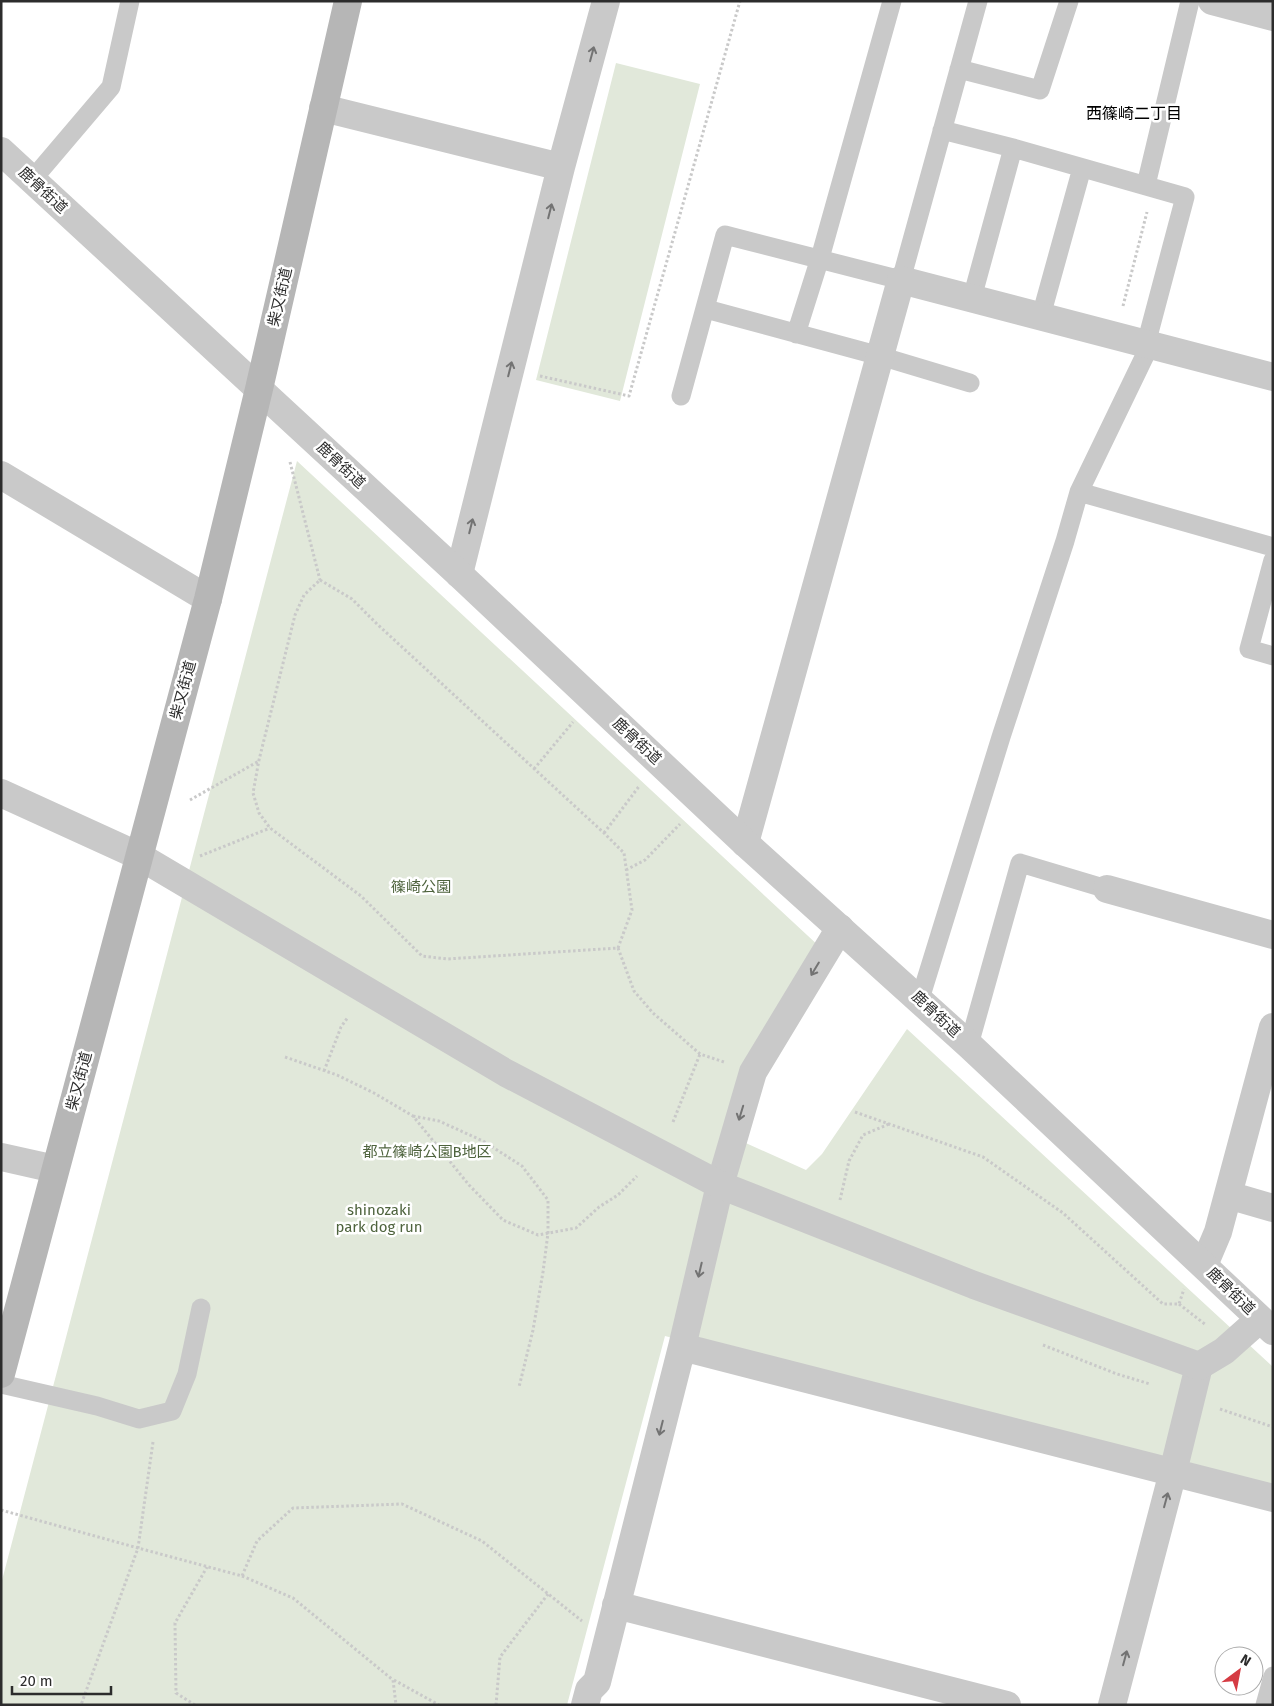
<svg xmlns="http://www.w3.org/2000/svg" width="1274" height="1706" viewBox="0 0 1274 1706" font-family="'Fira Sans','Noto Sans JP',sans-serif">
  <rect width="100%" height="100%" fill="#fff"/>
  <!-- green -->
  <path fill="#e1e8da" d="M 616,63 L 700,84 L 620,401 L 536,380 Z
    M 297,461 L 821,948 L 728,1135 L 806,1170 L 822,1154 L 907,1029 L 1273,1367 L 1273,1489 L 665,1336 L 567,1705 L 1,1705 L 1,1584 Z"/>
  <g fill="none" stroke-linecap="round" stroke-linejoin="round">
    <!-- path -->
    <path stroke="#c9c9c9" stroke-width="3" stroke-dasharray="2.5 2.5" stroke-linecap="butt" d="M 1123,306 L 1147,212
      M 540,376 L 629,396 L 740,1
      M 290,462 L 320,580
      M 320,580 L 352,599 L 377,624 L 604,833 L 624,853 L 632,910 L 618,948 L 447,959 L 422,956 L 361,896 L 270,828 L 259,813 L 253,793 L 259,760 L 295,615 L 304,595 Z
      M 534,769 L 573,722
      M 190,800 L 259,761
      M 604,833 L 640,785
      M 200,856 L 270,828
      M 626,870 L 645,860 L 680,824
      M 618,948 L 634,991 L 653,1013 L 700,1054 L 724,1062
      M 285,1057 L 337,1075 L 374,1093 L 413,1116 L 469,1185 L 503,1220 L 538,1235 L 576,1228 L 599,1207 L 618,1195 L 637,1176
      M 324,1071 L 341,1027 L 348,1017
      M 855,1112 L 983,1157 L 1063,1213 L 1163,1304 L 1179,1304 L 1184,1289
      M 413,1116 L 439,1121 L 483,1141 L 522,1166 L 548,1200 L 548,1233 L 543,1272 L 533,1330 L 519,1387
      M 673,1122 L 700,1054
      M 840,1200 L 849,1161 L 863,1135 L 889,1124
      M 1179,1304 L 1206,1325
      M 1043,1345 L 1117,1374 L 1150,1384
      M 1220,1409 L 1273,1427
      M 153,1442 L 138,1548 L 242,1576 L 257,1541 L 293,1508 L 402,1504 L 482,1541 L 582,1621
      M 1,1510 L 138,1548 L 81,1705
      M 242,1576 L 293,1598 L 393,1680 L 396,1705
      M 394,1680 L 439,1705
      M 195,1705 L 176,1693 L 175,1623 L 207,1567
      M 496,1705 L 500,1657 L 548,1594"/>
    <!-- service -->
    <path stroke="#c9c9c9" stroke-width="19" d="M 959,69 L 1040,90 L 1069,1
      M 942,130 L 1013,148 L 1185,197 L 1146,344
      M 32,180 L 111,87 L 130,1
      M 1146,185 L 1190,1
      M 972,298 L 1013,148
      M 706,309 L 880,356 L 970,383
      M 1041,316 L 1082,168
      M 796,334 L 820,258 L 892,1
      M 681,396 L 725,235 L 901,280 L 978,1
      M 1079,492 L 1273,547
      M 1273,560 L 1249,649 L 1273,656
      M 920,999 L 1001,737 L 1065,541 L 1079,492 L 1150,345
      M 969,1045 L 1020,863 L 1107,889
      M 1,1384 L 97,1406 L 139,1419 L 172,1411 L 187,1374 L 201,1308
      M 1265,1705 L 1273,1676"/>
    <!-- minor -->
    <path stroke="#c9c9c9" stroke-width="28" d="M 1212,1 L 1273,17
      M 323,108 L 561,167
      M 1,475 L 208,599
      M 459,574 L 561,167 L 606,1
      M 745,843 L 901,280 L 1273,377
      M 1107,889 L 1273,935
      M 1,1157 L 55,1169
      M 1228,1195 L 1273,1208
      M 1204,1265 L 1218,1232 L 1273,1027
      M 682,1347 L 1273,1498
      M 616,1605 L 1007,1705
      M 585,1705 L 589,1690 L 597,1682 L 682,1347 L 720,1185 L 753,1072 L 840,928
      M 1112,1705 L 1173,1472 L 1199,1366"/>
    <!-- tertiary -->
    <path stroke="#c9c9c9" stroke-width="28" d="M 1,151 L 459,574 L 745,843 L 969,1045 L 1273,1331
      M 1,793 L 139,856 L 506,1073 L 720,1185 L 974,1285 L 1199,1366 L 1224,1351 L 1260,1319"/>
    <!-- secondary -->
    <path stroke="#b6b6b6" stroke-width="28" d="M 1,1374 L 208,599 L 259,389 L 348,1"/>
  </g>
  <!-- one-way arrows -->
  <defs><path id="oneway-shaft" d="M-6 0H5M1.5-3L5.5 0L1.5 3" fill="none" stroke-width="1.6" stroke-linecap="round" stroke-linejoin="round" transform="scale(1.25)"/></defs>
  <g stroke="#737373">
    <use href="#oneway-shaft" transform="translate(592 54) rotate(-75)"/>
    <use href="#oneway-shaft" transform="translate(550 211) rotate(-76)"/>
    <use href="#oneway-shaft" transform="translate(510 369) rotate(-76)"/>
    <use href="#oneway-shaft" transform="translate(471 526) rotate(-76)"/>
    <use href="#oneway-shaft" transform="translate(815 969) rotate(121)"/>
    <use href="#oneway-shaft" transform="translate(741 1113) rotate(107)"/>
    <use href="#oneway-shaft" transform="translate(700 1270) rotate(103)"/>
    <use href="#oneway-shaft" transform="translate(661 1428) rotate(104)"/>
    <use href="#oneway-shaft" transform="translate(1166 1500) rotate(-75)"/>
    <use href="#oneway-shaft" transform="translate(1125 1658) rotate(-75)"/>
  </g>
  <g text-anchor="middle" stroke-width="5" stroke-linejoin="round" paint-order="stroke">
    <!-- street labels -->
    <g font-size="15" fill="#2c2c2c" stroke="#fff">
      <text transform="translate(43 190) rotate(43)" y="5">鹿骨街道</text>
      <text transform="translate(280 297) rotate(-77)" y="5">柴又街道</text>
      <text transform="translate(341 465) rotate(43)" y="5">鹿骨街道</text>
      <text transform="translate(183 690) rotate(-75)" y="5">柴又街道</text>
      <text transform="translate(637 741) rotate(43)" y="5">鹿骨街道</text>
      <text transform="translate(936 1014) rotate(43)" y="5">鹿骨街道</text>
      <text transform="translate(79 1081) rotate(-75)" y="5">柴又街道</text>
      <text transform="translate(1231 1291) rotate(44)" y="5">鹿骨街道</text>
    </g>
    <!-- park labels -->
    <g font-size="15" fill="#4e633d" stroke="#fff">
      <text x="421" y="892">篠崎公園</text>
      <text x="427" y="1157">都立篠崎公園B地区</text>
      <text x="379" y="1215">shinozaki<tspan x="379" dy="17">park dog run</tspan></text>
    </g>
    <!-- neighbourhood labels -->
    <g font-size="16" fill="#000" stroke="#fff">
      <text x="1134" y="119">西篠崎二丁目</text>
    </g>
  </g>
  <!-- border -->
  <rect width="1274" height="1706" fill="none" stroke="#2c2c2c" stroke-width="5"/>
  <!-- north arrow -->
  <g transform="translate(1239 1671) rotate(32)"><circle r="24" fill="#ffffff" stroke="#ababab"/>
  <path d="M0-4L9 19L0 12L-9 19Z" fill="#d53b43"/>
  <text y="-8" font-size="14" font-weight="bold" text-anchor="middle" fill="#2c2c2c">N</text>
  </g>
  <!-- scale -->
  <path d="M12 1686v8h99v-8" fill="none" stroke="#2c2c2c" stroke-width="2.5"/>
  <text x="20" y="1686" font-size="15" fill="#2c2c2c" stroke="#ffffff" stroke-width="4" paint-order="stroke">20 m</text>
</svg>
